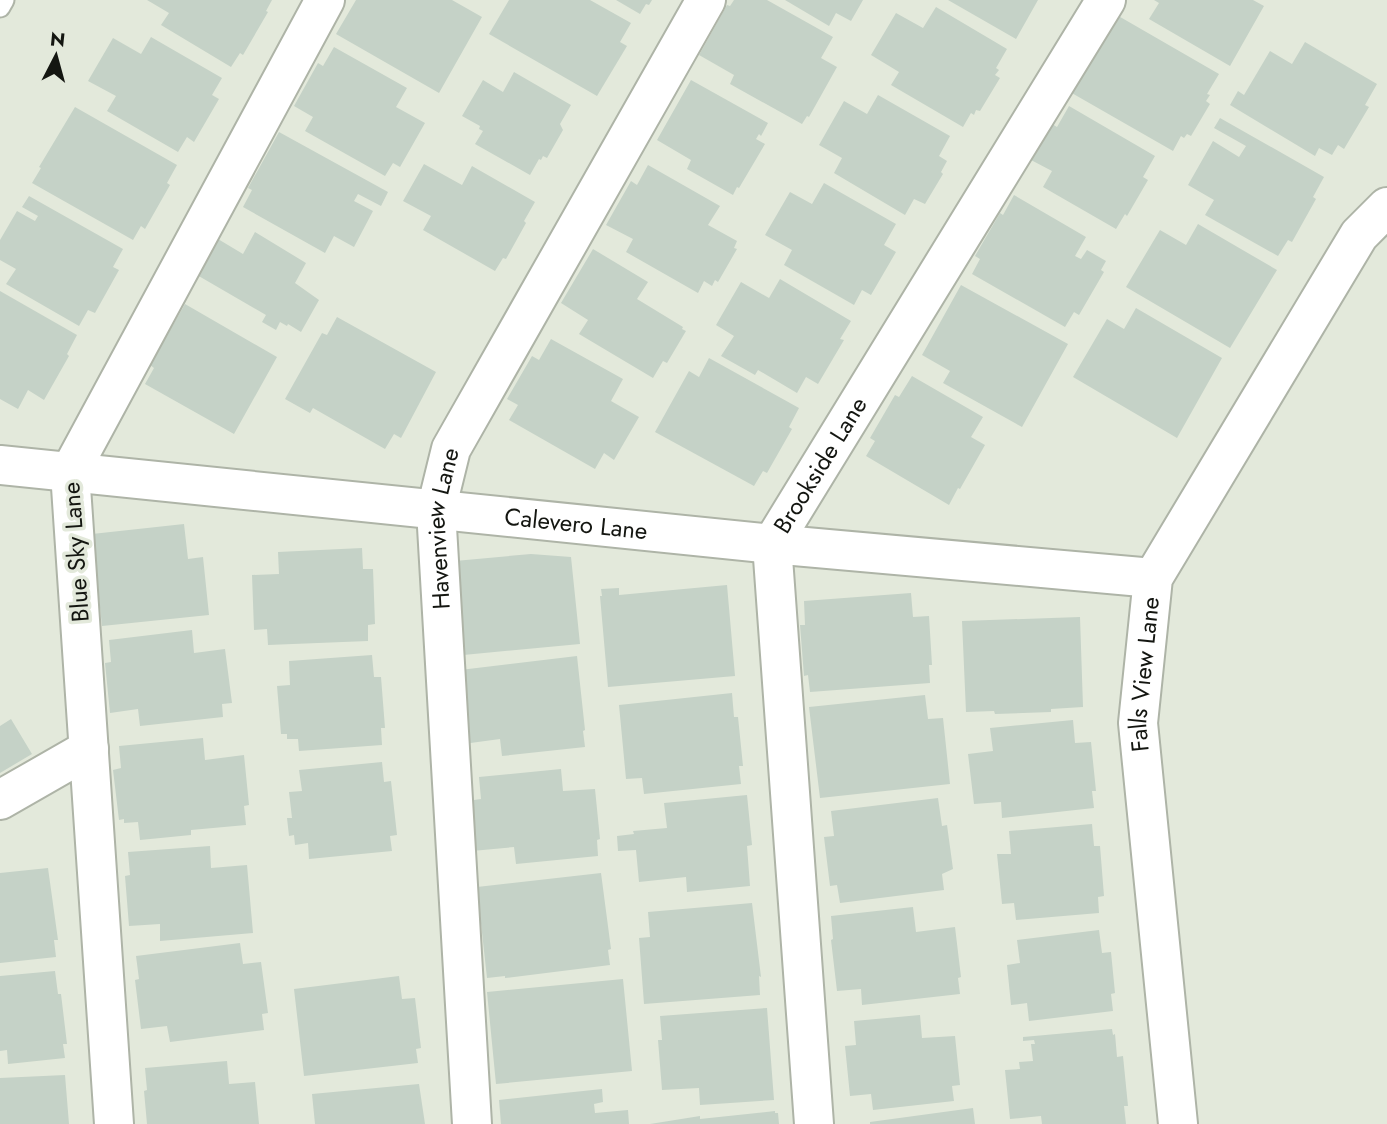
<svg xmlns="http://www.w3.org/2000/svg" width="1387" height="1124" viewBox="0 0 1387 1124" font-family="Jost,sans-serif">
  <rect width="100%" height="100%" fill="#e3e9db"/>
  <!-- building -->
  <path fill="#c5d2c7" d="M 147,0 L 272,0 L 266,11 L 268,12 L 243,55 L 240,53 L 231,67 L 161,25 L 169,13 Z
    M 356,0 L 452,0 L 482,17 L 439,93 L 336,34 Z
    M 509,0 L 590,0 L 631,23 L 620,42 L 627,46 L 597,96 L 489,34 Z
    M 616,0 L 652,0 L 649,5 L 646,4 L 640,14 Z
    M 734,0 L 767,0 L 833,37 L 821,58 L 837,67 L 809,117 L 807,116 L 802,124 L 730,84 L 734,75 L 699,55 L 727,5 L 730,6 Z
    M 785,0 L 863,0 L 851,21 L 836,13 L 829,26 Z
    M 948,0 L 1038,0 L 1016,39 Z
    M 1154,0 L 1253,0 L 1264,6 L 1230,66 L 1149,19 L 1159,3 Z
    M 936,7 L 1007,49 L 996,68 L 999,70 L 995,75 L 1000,78 L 980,111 L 976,110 L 974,115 L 971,113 L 963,127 L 891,85 L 899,72 L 871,55 L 896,13 L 923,28 Z
    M 1115,14 L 1219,74 L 1207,94 L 1210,95 L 1206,101 L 1210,104 L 1191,136 L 1187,134 L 1184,138 L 1181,136 L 1173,151 L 1070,92 Z
    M 151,37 L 222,78 L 212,95 L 219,99 L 194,142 L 187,137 L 178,152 L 107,111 L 116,96 L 88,81 L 113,38 L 141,54 Z
    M 1305,42 L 1377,84 L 1365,105 L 1369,107 L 1344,149 L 1338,145 L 1332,155 L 1319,148 L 1315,156 L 1230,105 L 1238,91 L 1244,95 L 1270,51 L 1292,64 Z
    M 334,47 L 407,88 L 396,107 L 425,123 L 400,167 L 393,163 L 385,176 L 305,131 L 313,117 L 294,106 L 318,63 L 323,66 Z
    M 514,72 L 571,105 L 560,124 L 563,130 L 547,158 L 543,156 L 541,160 L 539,159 L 530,175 L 475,144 L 483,131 L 479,129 L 480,126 L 462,116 L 483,80 L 503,92 Z
    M 691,80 L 768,123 L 761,136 L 759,134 L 756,139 L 765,144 L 739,188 L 737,187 L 733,195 L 687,169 L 691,160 L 657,140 Z
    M 878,95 L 950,136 L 939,156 L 947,161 L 941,172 L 943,174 L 925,204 L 914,199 L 905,215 L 834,173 L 842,158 L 819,145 L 844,101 L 867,114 Z
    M 1069,106 L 1155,156 L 1143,177 L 1148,180 L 1127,216 L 1125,214 L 1116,229 L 1043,187 L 1052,171 L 1031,160 L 1052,124 L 1057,127 Z
    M 75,107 L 177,165 L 167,183 L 170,185 L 145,229 L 141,226 L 133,240 L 32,183 L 41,168 L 39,167 Z
    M 1220,118 L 1324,177 L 1313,197 L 1316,199 L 1292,242 L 1288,240 L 1278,256 L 1205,215 L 1214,200 L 1188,185 L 1213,141 L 1239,157 L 1246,146 L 1214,128 Z
    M 279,132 L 388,192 L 381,206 L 358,194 L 354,201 L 373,211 L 354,247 L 334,236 L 325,253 L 243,207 L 252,190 L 248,188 Z
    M 424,164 L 462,185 L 472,166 L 535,202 L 524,221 L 526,223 L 506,259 L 503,258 L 495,271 L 423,230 L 431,216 L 403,201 Z
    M 648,165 L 720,206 L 708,225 L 737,241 L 734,248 L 737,249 L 718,282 L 715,280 L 712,286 L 704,281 L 698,293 L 626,252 L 633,239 L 606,225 L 631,181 L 637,185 Z
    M 824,183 L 896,224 L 884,245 L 896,252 L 871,295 L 862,290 L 854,305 L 784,265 L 792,250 L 765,235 L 790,192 L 812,204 Z
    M 1014,195 L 1086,237 L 1075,256 L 1081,259 L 1087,250 L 1106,261 L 1101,270 L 1104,272 L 1079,315 L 1074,312 L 1065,327 L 972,274 L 980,259 L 975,256 L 1000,213 L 1003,215 Z
    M 29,196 L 123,249 L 113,267 L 119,270 L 95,313 L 88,310 L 79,326 L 6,284 L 16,269 L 0,260 L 0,240 L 17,211 L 35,221 L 38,216 L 22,207 Z
    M 1198,224 L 1277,270 L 1230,348 L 1126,287 L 1160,230 L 1186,245 Z
    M 255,232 L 306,263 L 295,283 L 319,300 L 301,332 L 288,324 L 287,326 L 280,322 L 276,330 L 262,322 L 266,315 L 197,275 L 218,239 L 243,254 Z
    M 593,249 L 648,282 L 637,299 L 683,327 L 682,329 L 686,331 L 667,363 L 663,361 L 653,378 L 579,334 L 588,320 L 561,303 Z
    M 780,279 L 851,321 L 840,339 L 844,340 L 818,384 L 806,377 L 797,393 L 758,370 L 755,375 L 721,356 L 734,336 L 716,325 L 741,282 L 769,298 Z
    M 961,285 L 1068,344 L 1022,427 L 943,383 L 950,371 L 922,355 Z
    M 0,291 L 77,335 L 67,354 L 69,356 L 44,400 L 28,390 L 18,409 L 0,399 Z
    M 185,304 L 277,357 L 234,434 L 145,384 L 154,368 L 150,365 Z
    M 1136,308 L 1222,358 L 1177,438 L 1073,377 L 1107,319 L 1124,329 Z
    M 337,317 L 436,372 L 401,438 L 394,434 L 385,449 L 313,408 L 310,413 L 285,399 L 322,333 L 327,335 Z
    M 551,339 L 623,379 L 611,401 L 639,417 L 614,460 L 604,453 L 595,469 L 509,420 L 518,405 L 507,399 L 532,356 L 539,360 Z
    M 709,358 L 799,408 L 789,427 L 792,429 L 767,473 L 763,471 L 754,486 L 655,432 L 689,371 L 699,377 Z
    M 912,376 L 983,417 L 971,437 L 985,445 L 960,489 L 958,488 L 949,505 L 866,456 L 875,441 L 870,438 L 895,395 L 899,397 Z
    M 184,524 L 188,559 L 203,557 L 209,615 L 102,626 L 92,534 Z
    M 362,548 L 363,569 L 373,569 L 375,624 L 368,625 L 368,641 L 268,645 L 267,629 L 254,630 L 252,575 L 279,574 L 278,552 Z
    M 531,554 L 571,557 L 580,644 L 453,656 L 444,562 Z
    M 727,585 L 735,676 L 608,687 L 600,596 L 602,596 L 601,589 L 619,588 L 619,595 Z
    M 911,593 L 913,617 L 929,616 L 932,665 L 929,665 L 930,683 L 810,692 L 808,675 L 804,676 L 800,625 L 805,625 L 804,601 Z
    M 1080,617 L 1083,707 L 1051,709 L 1051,712 L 995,714 L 994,711 L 966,712 L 962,621 Z
    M 192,630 L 194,653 L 225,649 L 232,703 L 222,704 L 223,717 L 140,726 L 138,709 L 110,713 L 105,663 L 111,662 L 109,640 Z
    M 372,655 L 374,677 L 381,677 L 385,728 L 381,728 L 382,745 L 299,751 L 298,739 L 287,739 L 287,734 L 281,734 L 277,686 L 290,685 L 289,661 Z
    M 577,656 L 585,730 L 583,731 L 585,747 L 502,756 L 500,739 L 463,744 L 460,670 Z
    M 732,693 L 734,717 L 738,717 L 743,766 L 739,766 L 741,784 L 644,794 L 642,778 L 626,779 L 619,705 Z
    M 925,695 L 928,719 L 943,718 L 950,784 L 820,798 L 809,707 Z
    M 11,719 L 32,754 L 0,773 L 0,726 Z
    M 1073,720 L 1075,743 L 1091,742 L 1096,791 L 1092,791 L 1094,808 L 1002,818 L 1001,802 L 974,804 L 968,754 L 993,751 L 990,728 Z
    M 203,738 L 205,760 L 244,755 L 249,805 L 244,806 L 246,825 L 191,830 L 191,835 L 140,840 L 138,822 L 124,823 L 124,819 L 119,820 L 113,770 L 121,768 L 119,746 Z
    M 382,762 L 384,782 L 391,781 L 397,835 L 390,836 L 392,851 L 309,859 L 308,843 L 295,845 L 294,835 L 289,836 L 287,818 L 292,818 L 289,792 L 302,791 L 299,770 Z
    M 561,769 L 563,791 L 595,789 L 600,839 L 597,840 L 598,856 L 516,864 L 514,847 L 472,851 L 467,801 L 481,799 L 479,777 Z
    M 747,795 L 752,845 L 747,846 L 750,886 L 687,892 L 686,877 L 639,882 L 636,850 L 618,851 L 617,836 L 634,834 L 633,831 L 667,828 L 664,803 Z
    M 938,798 L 942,826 L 947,825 L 953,869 L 942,874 L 944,890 L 840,903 L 837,885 L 830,886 L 824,837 L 834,836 L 831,811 Z
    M 1092,824 L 1094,846 L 1100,846 L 1104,896 L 1098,897 L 1099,913 L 1016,920 L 1014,903 L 1002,904 L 997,854 L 1011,854 L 1009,831 Z
    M 210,846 L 211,868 L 247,865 L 253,933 L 160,941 L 160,924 L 129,926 L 125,876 L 130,875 L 128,852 Z
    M 48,868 L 58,940 L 54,940 L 56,957 L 0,963 L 0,873 Z
    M 601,873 L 611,949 L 608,950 L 610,965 L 505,978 L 505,976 L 487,978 L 477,887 Z
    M 752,903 L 761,977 L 759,976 L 760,995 L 644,1004 L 639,938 L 650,937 L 648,912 Z
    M 913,907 L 916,932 L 955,927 L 961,977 L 958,978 L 960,994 L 862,1005 L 861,989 L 837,991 L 831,940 L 833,939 L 831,916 Z
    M 1099,930 L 1102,953 L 1111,952 L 1115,993 L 1111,994 L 1113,1011 L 1029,1021 L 1027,1003 L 1011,1005 L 1007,965 L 1020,963 L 1017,940 Z
    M 240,943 L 243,964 L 261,962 L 268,1013 L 262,1014 L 264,1030 L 170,1042 L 167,1026 L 141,1029 L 135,980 L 139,979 L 136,956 Z
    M 55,971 L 58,994 L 61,994 L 67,1044 L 63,1044 L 65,1058 L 8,1064 L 7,1050 L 0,1051 L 0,976 Z
    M 399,976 L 402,999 L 415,998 L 421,1048 L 416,1049 L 418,1063 L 304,1076 L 294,989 Z
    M 623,979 L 632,1071 L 496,1084 L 487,992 Z
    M 767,1008 L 774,1100 L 700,1105 L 699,1088 L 662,1090 L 658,1040 L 662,1040 L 660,1016 Z
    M 920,1015 L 922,1038 L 955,1036 L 960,1085 L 952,1086 L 954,1101 L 873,1110 L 871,1094 L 850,1096 L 845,1046 L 856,1045 L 854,1021 Z
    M 1112,1029 L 1113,1035 L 1115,1034 L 1117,1057 L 1123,1056 L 1128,1106 L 1124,1106 L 1126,1124 L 1042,1124 L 1041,1116 L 1010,1119 L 1005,1070 L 1020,1069 L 1019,1062 L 1033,1061 L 1031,1044 L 1035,1044 L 1034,1040 L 1023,1041 L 1023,1037 Z
    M 227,1061 L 229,1084 L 255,1082 L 259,1124 L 147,1124 L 144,1091 L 147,1090 L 145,1068 Z
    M 65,1075 L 69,1124 L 0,1124 L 0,1078 Z
    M 419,1084 L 425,1124 L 315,1124 L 312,1094 Z
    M 602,1089 L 603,1102 L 594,1104 L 595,1113 L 628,1110 L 629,1124 L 501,1124 L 499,1100 Z
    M 973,1108 L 975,1124 L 870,1124 L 870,1122 Z
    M 775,1111 L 775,1113 L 778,1113 L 779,1124 L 650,1124 L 700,1116 L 700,1119 Z"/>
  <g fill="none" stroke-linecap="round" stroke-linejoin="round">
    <!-- service casing -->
    <g stroke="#aeb4a7" stroke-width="23">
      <path id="service" d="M 0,7 L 4,0"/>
    </g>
    <!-- minor casing -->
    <g stroke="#aeb4a7" stroke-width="42">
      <g id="minor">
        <path id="s1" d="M 0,465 L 772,544 L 1153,578"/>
        <path d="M 0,800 L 89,749"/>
        <path d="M 114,1124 L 70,472 L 325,0"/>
        <path id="s2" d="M 472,1124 L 436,510 L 451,449 L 706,0"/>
        <path id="s3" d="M 814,1124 L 772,544 L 1106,0"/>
        <path id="s4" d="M 1178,1124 L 1138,723 L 1153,578 L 1359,235 L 1387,207"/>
      </g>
    </g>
    <!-- service -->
    <use href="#service" stroke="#fff" stroke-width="19"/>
    <!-- minor -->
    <use href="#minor" stroke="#fff" stroke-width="38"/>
  </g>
  <g text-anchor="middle" stroke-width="7" stroke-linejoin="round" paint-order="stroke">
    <!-- street labels -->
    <g font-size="24" fill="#141611" stroke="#e3e9db">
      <text dy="8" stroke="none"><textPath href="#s3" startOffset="674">Brookside Lane</textPath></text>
      <text dy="8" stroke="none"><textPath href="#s1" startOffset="579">Calevero Lane</textPath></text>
      <text dy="8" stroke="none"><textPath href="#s2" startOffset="597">Havenview Lane</textPath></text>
      <text transform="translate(76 552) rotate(-94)" y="8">Blue Sky Lane</text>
      <text dy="8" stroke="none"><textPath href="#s4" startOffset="452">Falls View Lane</textPath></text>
    </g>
  </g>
  <!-- north arrow -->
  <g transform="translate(56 56) rotate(6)" stroke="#e3e9db" stroke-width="5" paint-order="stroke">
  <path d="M0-5L12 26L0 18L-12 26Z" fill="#141611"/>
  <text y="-10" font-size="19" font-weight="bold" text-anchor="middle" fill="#141611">N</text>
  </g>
</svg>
